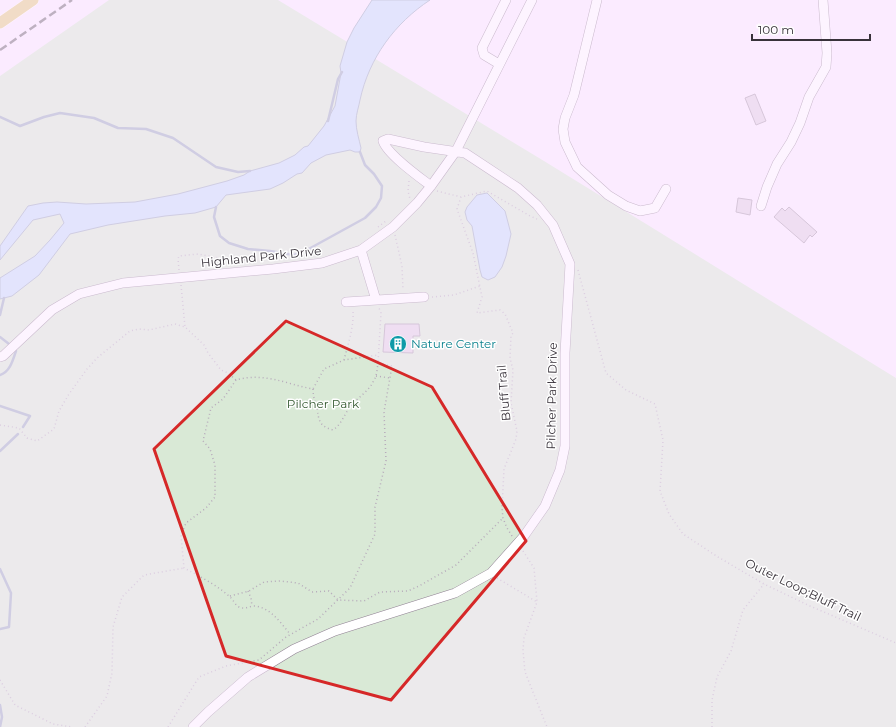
<svg xmlns="http://www.w3.org/2000/svg" width="896" height="727" viewBox="0 0 896 727" font-family="Montserrat,sans-serif">
  <rect width="100%" height="100%" fill="#fbebff"/>
  <!-- green -->
  <path fill="#d9e9d6" d="M 109,0 L 278,0 L 544,161 L 896,378 L 896,727 L 0,727 L 0,76 Z"/>
  <!-- water -->
  <path fill="#c5dcfa" stroke="#9ba9c0" d="M 372,0 L 430,0 C 395,23 369,58 360,100 C 359,106 356,114 356,121 C 356,130 359,139 361,148 L 360,152 L 355,152 L 350,150 L 326,155 L 311,163 L 302,173 L 297,174 L 283,183 L 270,189 L 226,195 L 216,207 L 195,213 L 165,216 L 108,225 L 70,234 L 39,275 L 12,296 L 0,299 L 0,278 L 35,256 L 50,240 L 64,223 L 60,214 L 33,220 L 0,260 L 0,246 L 28,206 L 43,203 L 57,202 L 86,204 L 135,202 L 178,194 L 227,181 L 244,175 L 250,171 L 279,163 L 295,155 L 304,147 L 308,146 L 324,126 L 335,106 L 341,73 L 340,66 L 347,42 L 354,28 Z
    M 487,193 L 505,211 L 511,234 L 506,256 L 502,267 L 495,277 L 488,280 L 482,277 L 480,270 L 472,226 L 467,220 L 465,212 L 467,207 L 477,195 Z"/>
  <g fill="none" stroke-linecap="round" stroke-linejoin="round">
    <!-- stream -->
    <path stroke="#9ba9c0" stroke-width="2.5" d="M 0,117 L 20,126 L 44,117 L 60,113 L 94,118 L 118,128 L 146,129 L 173,138 L 216,167 L 238,172 L 250,171
      M 328,121 L 338,79 L 342,72
      M 216,207 L 214,217 L 220,236 L 229,243 L 248,249 L 270,251 L 294,255 L 305,251 L 365,218 L 376,207 L 381,198 L 382,186 L 374,174 L 365,165 L 360,152
      M 0,315 L 4,298
      M 0,337 L 9,344
      M 0,375 C 10,372 13,360 16,351
      M 0,406 L 30,416 L 23,427
      M 0,451 L 18,434
      M 0,569 L 11,593 L 9,627 L 0,629
      M 0,705 L 2,717 L 0,727"/>
  </g>
  <!-- building -->
  <path fill="#dfcfe2" stroke="#aa9aad" d="M 755,94 L 766,121 L 756,125 L 745,98 Z
    M 738,198 L 752,200 L 750,215 L 736,212 Z
    M 789,207 L 817,232 L 812,237 L 810,235 L 804,243 L 774,217 L 782,208 L 785,211 Z
    M 385,324 L 419,324 L 420,336 L 413,336 L 413,353 L 383,352 Z"/>
  <g fill="none" stroke-linecap="round" stroke-linejoin="round">
    <!-- minor casing -->
    <g stroke="#908193" stroke-width="10">
      <path id="minor" d="M 597,0 L 574,95 L 565,118 L 563,129 L 565,142 L 577,167 L 608,195 L 626,206 L 640,211 L 655,208 L 666,189
        M 499,64 L 484,55 L 482,48 L 506,0
        M 761,206 L 767,187 L 777,164 L 791,142 L 800,123 L 809,97 L 826,67 L 827,53 L 823,0
        M 361,250 L 376,300
        M 346,302 L 424,297
        M 0,357 L 3,356 L 52,310 L 79,294 L 123,283 L 273,269 L 322,263 L 361,250 L 393,227 L 417,203 L 431,186 L 456,151 L 532,0
        M 193,727 L 208,712 L 248,677 L 294,649 L 335,631 L 455,593 L 491,573 L 524,536 L 545,506 L 560,470 L 565,446 L 565,353 L 570,264 L 553,225 L 537,205 L 518,188 L 465,153 L 424,147 L 388,139 L 383,141 C 387,154 419,177 431,186"/>
    </g>
    <!-- major casing -->
    <g stroke="#fff" stroke-width="12">
      <path id="major" d="M 0,23 L 33,0"/>
    </g>
    <!-- path -->
    <path stroke="#b7abbb" stroke-width="1.5" stroke-dasharray="1 3" stroke-linecap="butt" d="M 409,181 L 408,191 L 410,199
      M 437,191 L 461,197
      M 378,227 L 386,221
      M 395,235 L 402,266 L 403,290
      M 179,270 L 178,259 L 179,256 L 198,254 L 219,258 L 263,261
      M 578,270 L 606,373 L 626,390 L 655,404 L 663,440 L 660,491 L 669,514 L 683,534 L 718,557 L 764,584 L 810,606 L 896,643
      M 181,285 L 185,327
      M 432,297 L 454,295 L 480,286
      M 344,360 C 348,344 354,327 353,311
      M 376,376 L 390,378
      M 236,380 L 223,399 L 211,408 L 203,441 L 210,449 L 215,465 L 215,497 L 206,508 L 186,523 L 181,535 L 184,568 C 199,576 215,584 229,596 C 233,599 235,605 239,607 C 245,610 249,606 254,606 C 270,607 280,622 290,634
      M 313,389 C 313,397 315,401 317,408 C 319,421 319,426 333,430 C 341,425 344,415 350,407 C 357,398 368,392 373,382 C 377,376 377,370 378,363
      M 0,425 L 19,428 L 27,438 L 37,441 L 54,429 L 59,411 L 69,394 L 87,369 L 97,358 L 130,331 L 139,329 L 149,330 L 175,324 L 185,327 L 204,345 L 208,353 L 221,370 L 228,373 L 236,380 C 264,372 286,384 313,389 L 324,369 L 344,360 L 378,355
      M 512,536 L 507,528 L 503,518 L 502,508 L 504,469 L 516,439 L 517,431 L 511,403 L 513,370 L 510,358 L 511,336 L 513,333 L 505,314 L 500,310 L 477,313 L 482,297 L 473,253 L 457,209 L 461,197 L 487,191 L 530,216 L 537,219
      M 523,551 L 534,568 L 537,602 L 524,638 L 523,650 L 525,672 L 547,727
      M 497,578 L 537,602
      M 248,591 L 251,598 L 252,606
      M 230,596 L 249,591 L 264,582 L 280,581 L 298,583 L 312,592 L 329,591 L 338,600 L 364,601 L 380,592 L 408,591 L 419,586 L 456,565 L 503,518
      M 0,680 L 15,705 L 53,724 L 72,727
      M 85,727 L 107,696 L 112,673 L 113,627 L 122,597 L 144,575 L 184,568
      M 168,727 L 199,677 L 226,666 L 259,660 L 286,637 L 318,619 L 350,588 L 375,534 L 375,507 L 386,461 L 384,412 L 392,366 L 378,363 L 381,313 L 379,308
      M 712,727 L 712,700 L 717,677 L 731,651 L 743,610 L 764,584"/>
    <!-- minor -->
    <use href="#minor" stroke="#fff" stroke-width="9"/>
    <!-- major -->
    <use href="#major" stroke="#e5c983" stroke-width="11"/>
    <!-- rail -->
    <path stroke="#736a76" stroke-width="2.5" stroke-dasharray="8 4" stroke-linecap="butt" d="M 0,50 L 72,0"/>
  </g>
  <!-- marked area -->
  <path d="M0 0H896V727H0ZM 286,321 L 432,387 L 526,541 L 391,700 L 226,656 L 154,449 Z" fill="#fbebff" fill-opacity=".55" fill-rule="evenodd"/>
  <path fill="none" stroke="#d62828" stroke-width="3" stroke-linejoin="round" d="M 286,321 L 432,387 L 526,541 L 391,700 L 226,656 L 154,449 Z"/>
  <!-- icons -->
  <defs>
    <g id="building-disc" transform="scale(0.9)"><circle r="9.5" fill="#0f9aa8" stroke="#fefefe"/><path d="M-4-6H4V6H1V3H-1V6H-4ZM-2.5-4.3h1.7v1.8h-1.7ZM.8-4.3h1.7v1.8H.8ZM-2.5-1h1.7V.8h-1.7ZM.8-1h1.7V.8H.8Z" fill="#fff"/></g>
  </defs>
  <g fill-rule="evenodd">
    <use href="#building-disc" x="398" y="344"/>
  </g>
  <g text-anchor="middle" stroke-width="3" stroke-linejoin="round" paint-order="stroke">
    <!-- street labels -->
    <g font-size="12" fill="#38323a" stroke="#fefefe">
      <text transform="translate(261 257) rotate(-6)" y="4">Highland Park Drive</text>
      <text transform="translate(504 393) rotate(-95)" y="4">Bluff Trail</text>
      <text transform="translate(552 396) rotate(-89)" y="4">Pilcher Park Drive</text>
      <text transform="translate(803 590) rotate(26)" y="4">Outer Loop;Bluff Trail</text>
    </g>
    <!-- culture labels -->
    <g font-size="12" fill="#0d838f" stroke="#fefefe" text-anchor="start">
      <text x="411" y="348">Nature Center</text>
    </g>
    <!-- park labels -->
    <g font-size="12" fill="#345930" stroke="#fefefe">
      <text x="323" y="408">Pilcher Park</text>
    </g>
  </g>
  <!-- scale -->
  <path d="M752 34v6h118v-6" fill="none" stroke="#38323a" stroke-width="2"/>
  <text x="758" y="34" font-size="12" fill="#38323a" stroke="#fefefe" stroke-width="3" paint-order="stroke">100 m</text>
</svg>
